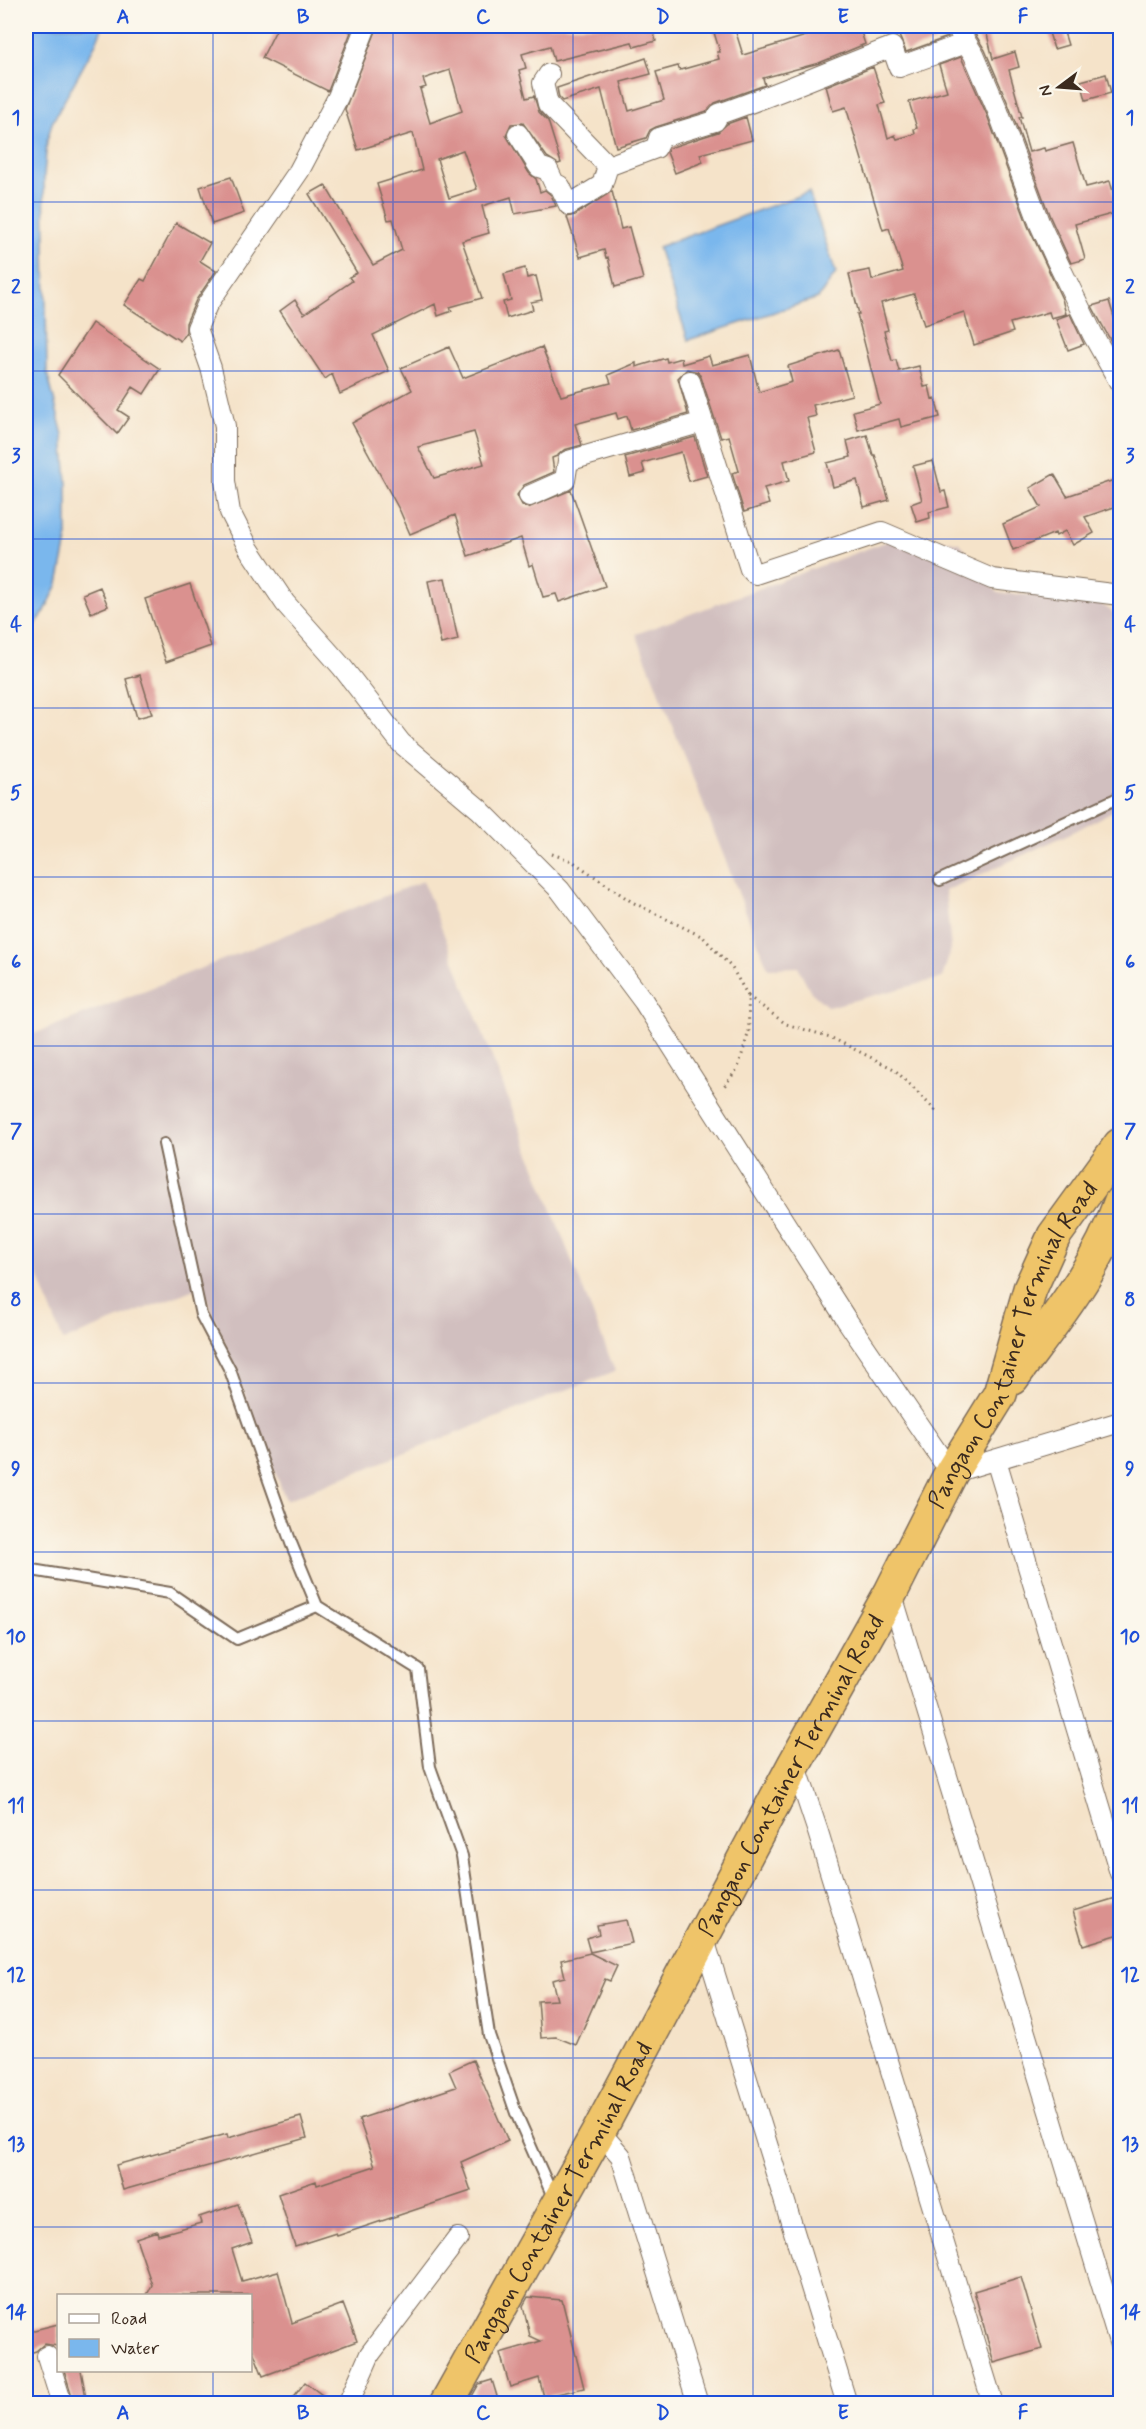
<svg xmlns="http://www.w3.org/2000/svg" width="1146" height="2429" viewBox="0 0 1146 2429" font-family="Mynerve,sans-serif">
  <rect width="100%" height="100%" fill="#fbf7ec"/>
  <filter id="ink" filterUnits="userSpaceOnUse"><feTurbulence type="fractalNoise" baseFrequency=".0167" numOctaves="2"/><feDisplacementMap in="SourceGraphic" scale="12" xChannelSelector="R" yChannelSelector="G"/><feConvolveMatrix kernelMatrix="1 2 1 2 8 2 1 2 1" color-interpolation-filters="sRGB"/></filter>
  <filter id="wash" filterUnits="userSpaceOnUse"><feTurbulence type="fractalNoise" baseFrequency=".008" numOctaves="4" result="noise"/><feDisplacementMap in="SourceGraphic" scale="24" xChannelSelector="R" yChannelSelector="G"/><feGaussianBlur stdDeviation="1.35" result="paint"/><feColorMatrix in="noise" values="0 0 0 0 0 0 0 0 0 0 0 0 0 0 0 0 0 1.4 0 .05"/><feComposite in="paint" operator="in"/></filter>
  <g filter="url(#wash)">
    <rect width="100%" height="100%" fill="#f5e3c9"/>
    <!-- industrial -->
    <path fill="#d1bfbf" d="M 907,534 L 960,543 L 998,593 L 1095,600 L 1120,617 L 1120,807 L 1075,831 L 945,891 L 951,949 L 942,978 L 828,1007 L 811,992 L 798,967 L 768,968 L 636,634 Z
      M 423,881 L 615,1371 L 286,1500 L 202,1286 L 63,1341 L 26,1244 L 26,1037 Z"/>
    <!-- water -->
    <path fill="#7ab7ed" stroke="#5a7086" stroke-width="1.5" d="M 26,26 L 103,26 L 96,43 L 52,123 L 47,141 L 44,176 L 47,372 L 63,435 L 67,482 L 67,541 L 58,584 L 44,613 L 26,636 Z
      M 809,192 L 836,273 L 818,298 L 688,340 L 658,247 Z"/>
    <g id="blocks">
      <!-- building -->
      <path fill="#da918f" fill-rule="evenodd" d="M 278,26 L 337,26 L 351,32 L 328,91 L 262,58 Z
        M 378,26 L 652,26 L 656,41 L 634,47 L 632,42 L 554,61 L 550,46 L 522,54 L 526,68 L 519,70 L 526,98 L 534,96 L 539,112 L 548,121 L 561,163 L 558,164 L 547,157 L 523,123 L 511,124 L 506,135 L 529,173 L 536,179 L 540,192 L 545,190 L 551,195 L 556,206 L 515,214 L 511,197 L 482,206 L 489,233 L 462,241 L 482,298 L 450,307 L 452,311 L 438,316 L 435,304 L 373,335 L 389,371 L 340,394 L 332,374 L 325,379 L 280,311 L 295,300 L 304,314 L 352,281 L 349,277 L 357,273 L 309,194 L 325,185 L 373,265 L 402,250 L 393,219 L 388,220 L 377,184 L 422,170 L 413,133 L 358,150 L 345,109 ZM 450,70 L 462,111 L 430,123 L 420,89 L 426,87 L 423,79 ZM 463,150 L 477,189 L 449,198 L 437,159 Z
        M 712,26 L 734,26 L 743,55 L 806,36 L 804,29 L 817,26 L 859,26 L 865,44 L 819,63 L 763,78 L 765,85 L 715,103 L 707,111 L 656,127 L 650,130 L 646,138 L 616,147 L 601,89 L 562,101 L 559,98 L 557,88 L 646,58 L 651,74 L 621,82 L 629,111 L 664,100 L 656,72 L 678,66 L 680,70 L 719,59 L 717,52 L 720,52 Z
        M 895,26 L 923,26 L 925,34 L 945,28 L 948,37 L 906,52 Z
        M 970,26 L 985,26 L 993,59 L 1015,52 L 1019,67 L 1009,70 L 1022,117 L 1019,117 L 1029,152 L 1044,148 L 1045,151 L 1073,143 L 1086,187 L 1110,181 L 1119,212 L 1075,224 L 1085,259 L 1071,263 L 1050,217 L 1009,106 L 985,50 Z
        M 1047,26 L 1062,26 L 1068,45 L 1054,49 Z
        M 961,57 L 987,115 L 1028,226 L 1062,299 L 1066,314 L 1051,318 L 1049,312 L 1010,323 L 1013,332 L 974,345 L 964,312 L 924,325 L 914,294 L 881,303 L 888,330 L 884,331 L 892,361 L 896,360 L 899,371 L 919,366 L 924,387 L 929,386 L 932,399 L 935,398 L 940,417 L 901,427 L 899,419 L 858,430 L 853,411 L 880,404 L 857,314 L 859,314 L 849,274 L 870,270 L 872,280 L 903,271 L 889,228 L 883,230 L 846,107 L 833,111 L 826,86 L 873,67 L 885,103 L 879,105 L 888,138 L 895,135 L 897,139 L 915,134 L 914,129 L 917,128 L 909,102 L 947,91 L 939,65 Z
        M 1106,74 L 1111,93 L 1086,100 L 1081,81 Z
        M 746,117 L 752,140 L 700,154 L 703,162 L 675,173 L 667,152 L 669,148 L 718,132 L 727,124 Z
        M 231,177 L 244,213 L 212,224 L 200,187 Z
        M 612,191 L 621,229 L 629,227 L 643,279 L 615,287 L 608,257 L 606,258 L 604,250 L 580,257 L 567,217 L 575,215 Z
        M 176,223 L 210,243 L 200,261 L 216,271 L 196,300 L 186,323 L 186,332 L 180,341 L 124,305 L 141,279 L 145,281 Z
        M 525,268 L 527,278 L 536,276 L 542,300 L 531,302 L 533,310 L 507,318 L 503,302 L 511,300 L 504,274 Z
        M 1109,301 L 1120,336 L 1120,358 L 1092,306 Z
        M 1070,314 L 1084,344 L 1068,350 L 1056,319 Z
        M 92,323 L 160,369 L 144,394 L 133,387 L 118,410 L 129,417 L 117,434 L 58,375 Z
        M 449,347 L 463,378 L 542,347 L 561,396 L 611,383 L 608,375 L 636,363 L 636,367 L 666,358 L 667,362 L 681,358 L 682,364 L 709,356 L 712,365 L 750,355 L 759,392 L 792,382 L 788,366 L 839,350 L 852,395 L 813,405 L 816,416 L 807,418 L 816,452 L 784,461 L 789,481 L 764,488 L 769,504 L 744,512 L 732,473 L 739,471 L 729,436 L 721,438 L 701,377 L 698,372 L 687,369 L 678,378 L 688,414 L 631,430 L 627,416 L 618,419 L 616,413 L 575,424 L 582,445 L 564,450 L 557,456 L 552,458 L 554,472 L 524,485 L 517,495 L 522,505 L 528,508 L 571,490 L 605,586 L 559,602 L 556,594 L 543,597 L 533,564 L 529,566 L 521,538 L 468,556 L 455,515 L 410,534 L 400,511 L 352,423 L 412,390 L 401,368 ZM 474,432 L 484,464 L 434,478 L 418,447 Z
        M 867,435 L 873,455 L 875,455 L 889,500 L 864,507 L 857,480 L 833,487 L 827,463 L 851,457 L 847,441 Z
        M 695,437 L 707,476 L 689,481 L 681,452 L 642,463 L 645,473 L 630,477 L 625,457 Z
        M 933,461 L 941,492 L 945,491 L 949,507 L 929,512 L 930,518 L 917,522 L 911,504 L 922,500 L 913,466 Z
        M 1054,474 L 1067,496 L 1120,478 L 1120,505 L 1085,517 L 1094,533 L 1073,545 L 1065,531 L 1056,536 L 1055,533 L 1013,550 L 1003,524 L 1041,507 L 1030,488 Z
        M 445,578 L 458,640 L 441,644 L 428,581 Z
        M 190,584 L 211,646 L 166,662 L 145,599 Z
        M 100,587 L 108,606 L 91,613 L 83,594 Z
        M 140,675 L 152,714 L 137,718 L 126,679 Z
        M 1116,1898 L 1120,1912 L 1120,1934 L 1083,1945 L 1073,1911 Z
        M 626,1920 L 632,1943 L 590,1952 L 586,1938 L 599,1934 L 597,1925 Z
        M 590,1953 L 617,1966 L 610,1981 L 605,1979 L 576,2045 L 556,2037 L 541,2038 L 538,2001 L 557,2000 L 552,1980 L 565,1977 L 561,1960 Z
        M 473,2060 L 508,2141 L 461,2162 L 471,2191 L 337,2236 L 336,2233 L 295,2246 L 278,2194 L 316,2181 L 317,2185 L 375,2166 L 359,2119 L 456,2087 L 449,2071 Z
        M 301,2117 L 307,2138 L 123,2190 L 116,2165 L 227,2134 L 228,2138 Z
        M 238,2204 L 252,2242 L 232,2249 L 242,2281 L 278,2271 L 292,2323 L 343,2304 L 357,2341 L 263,2376 L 250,2343 L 250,2295 L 147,2295 L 152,2285 L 136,2238 L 157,2231 L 158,2235 L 201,2223 L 199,2217 Z
        M 1021,2277 L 1042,2349 L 994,2363 L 974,2291 Z
        M 528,2297 L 562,2300 L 584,2388 L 544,2397 L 539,2378 L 510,2387 L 500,2353 L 541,2341 L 530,2336 L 523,2306 Z
        M 58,2324 L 58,2346 L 44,2344 L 36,2351 L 26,2354 L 26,2332 Z
        M 64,2370 L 81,2370 L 87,2403 L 74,2403 Z
        M 492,2380 L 499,2403 L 471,2403 L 470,2400 L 479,2384 Z
        M 305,2382 L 322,2395 L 316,2403 L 289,2403 Z"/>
    </g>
  </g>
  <g filter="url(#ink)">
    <use href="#blocks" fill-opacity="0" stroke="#7c6b5a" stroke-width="1.5"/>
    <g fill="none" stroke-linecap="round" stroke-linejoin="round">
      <!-- service casing -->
      <g stroke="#7c6b5a" stroke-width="14">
        <path id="service" d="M 940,880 L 1120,797
          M 164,1144 L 201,1315 L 230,1370 L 291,1543 L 317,1606 L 418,1669 L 430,1767 L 462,1856 L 489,2035 L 516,2113 L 554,2199
          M 26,1569 L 170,1593 L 237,1639 L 317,1606"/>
      </g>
      <!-- minor casing -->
      <g stroke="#7c6b5a" stroke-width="22">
        <path id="minor" d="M 366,26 L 338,97 L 299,171 L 207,305 L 197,328 L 211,368 L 225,426 L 225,481 L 230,512 L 249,549 L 285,603 L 342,667 L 401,743 L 479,809 L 560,890 L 644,1002 L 846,1319 L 951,1473 L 1120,1422
          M 956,26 L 974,55 L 998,111 L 1039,222 L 1056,259 L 1093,335 L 1120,383
          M 549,74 L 543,83 L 548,104 L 608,166
          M 518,134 L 539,167 L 548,170 L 554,183 L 560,186 L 569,205 L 602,185 L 608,166 L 656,148 L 659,138 L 715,121 L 719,114 C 778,94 834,69 892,47 L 899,67 L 966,43
          M 690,381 L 750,569 L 755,574 L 882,532 L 992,579 L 1120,595
          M 529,496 L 565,480 L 568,461 L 703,422
          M 996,1460 L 1120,1873
          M 891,1592 L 1120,2345
          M 795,1763 L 818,1832 L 993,2404
          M 703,1936 L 847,2404
          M 599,2131 L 621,2156 L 698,2404
          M 47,2356 L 62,2404
          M 348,2404 L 370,2354 L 458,2238"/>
      </g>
      <!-- trunk casing -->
      <g stroke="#7c6b5a" stroke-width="36">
        <g id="trunk">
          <path d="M 1012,1378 C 1053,1322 1097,1270 1120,1203"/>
          <path id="s1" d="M 446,2404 L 599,2131 L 795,1763 L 891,1592 L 951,1473 L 1000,1394 L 1030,1289 L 1054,1236 L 1120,1145"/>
        </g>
      </g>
      <!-- path -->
      <path stroke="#7c6b5a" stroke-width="3" stroke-dasharray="1.5 4.5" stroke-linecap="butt" d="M 552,854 L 572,861 L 632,902 L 703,937 L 732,968 L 748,996 L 749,1031 L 738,1068 L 722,1089
        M 748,996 L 786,1024 L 830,1037 L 894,1069 L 936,1111"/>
      <!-- service -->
      <use href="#service" stroke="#fff" stroke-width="10"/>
      <!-- minor -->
      <use href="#minor" stroke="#fff" stroke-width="20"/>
      <!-- trunk -->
      <use href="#trunk" stroke="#efc469" stroke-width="33"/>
    </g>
  </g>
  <!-- grid -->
  <path fill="none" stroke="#1d4ed8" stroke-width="1.5" stroke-opacity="0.55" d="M 213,26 L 213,2296M 393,26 L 393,2404M 573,26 L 573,2404M 753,26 L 753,2404M 933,26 L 933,2404M 26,202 L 1120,202M 26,371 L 1120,371M 26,539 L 1120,539M 26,708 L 1120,708M 26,877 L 1120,877M 26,1046 L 1120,1046M 26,1214 L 1120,1214M 26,1383 L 1120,1383M 26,1552 L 1120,1552M 26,1721 L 1120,1721M 26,1890 L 1120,1890M 26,2058 L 1120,2058M 26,2227 L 1120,2227M 213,2370 L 213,2404"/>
  <g text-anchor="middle" stroke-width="5" stroke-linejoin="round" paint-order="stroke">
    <!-- street labels -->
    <g font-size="24" fill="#3b2a1e" stroke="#fbf7ec">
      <text dy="8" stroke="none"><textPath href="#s1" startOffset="1203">Pangaon Container Terminal Road</textPath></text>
      <text dy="8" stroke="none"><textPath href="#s1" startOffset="717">Pangaon Container Terminal Road</textPath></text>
      <text dy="8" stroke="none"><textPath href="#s1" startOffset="231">Pangaon Container Terminal Road</textPath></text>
    </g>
  </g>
  <!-- margin -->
  <rect width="1146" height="2429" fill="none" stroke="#fbf7ec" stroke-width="66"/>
  <!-- legend -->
  <rect x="57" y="2294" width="195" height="78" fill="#fbf7ec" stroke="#aea59a" stroke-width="1.5"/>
  <rect x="69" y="2314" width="30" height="9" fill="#ffffff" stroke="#aea59a" stroke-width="1.5"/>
  <text x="111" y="2324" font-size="18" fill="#3b2a1e">Road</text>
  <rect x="69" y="2339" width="30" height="18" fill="#7ab7ed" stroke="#aea59a" stroke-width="1.5"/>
  <text x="111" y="2354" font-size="18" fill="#3b2a1e">Water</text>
  <!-- north arrow -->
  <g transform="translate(1059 87) rotate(254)" stroke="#fbf7ec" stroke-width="4.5" paint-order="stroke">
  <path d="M0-4.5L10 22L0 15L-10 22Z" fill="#3b2a1e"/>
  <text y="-9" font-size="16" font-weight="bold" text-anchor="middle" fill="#3b2a1e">N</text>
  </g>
  <rect x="33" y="33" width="1080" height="2363" fill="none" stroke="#1d4ed8" stroke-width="2"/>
  <g font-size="20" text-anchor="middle" font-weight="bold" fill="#1d4ed8">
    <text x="123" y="23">A</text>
    <text x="303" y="23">B</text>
    <text x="483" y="23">C</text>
    <text x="663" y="23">D</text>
    <text x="843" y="23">E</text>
    <text x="1023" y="23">F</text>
    <text x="16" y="124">1</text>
    <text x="1130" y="124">1</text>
    <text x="16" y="293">2</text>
    <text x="1130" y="293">2</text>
    <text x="16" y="462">3</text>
    <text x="1130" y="462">3</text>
    <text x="16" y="631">4</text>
    <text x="1130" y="631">4</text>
    <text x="16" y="799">5</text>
    <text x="1130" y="799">5</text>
    <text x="16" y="968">6</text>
    <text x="1130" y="968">6</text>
    <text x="16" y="1137">7</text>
    <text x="1130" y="1137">7</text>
    <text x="16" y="1306">8</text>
    <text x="1130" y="1306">8</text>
    <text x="16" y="1475">9</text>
    <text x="1130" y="1475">9</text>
    <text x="16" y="1643">10</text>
    <text x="1130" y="1643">10</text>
    <text x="16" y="1812">11</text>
    <text x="1130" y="1812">11</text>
    <text x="16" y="1981">12</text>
    <text x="1130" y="1981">12</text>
    <text x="16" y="2150">13</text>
    <text x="1130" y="2150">13</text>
    <text x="16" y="2318">14</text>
    <text x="1130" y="2318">14</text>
    <text x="123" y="2419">A</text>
    <text x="303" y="2419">B</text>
    <text x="483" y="2419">C</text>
    <text x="663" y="2419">D</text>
    <text x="843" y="2419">E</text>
    <text x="1023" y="2419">F</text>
  </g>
</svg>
